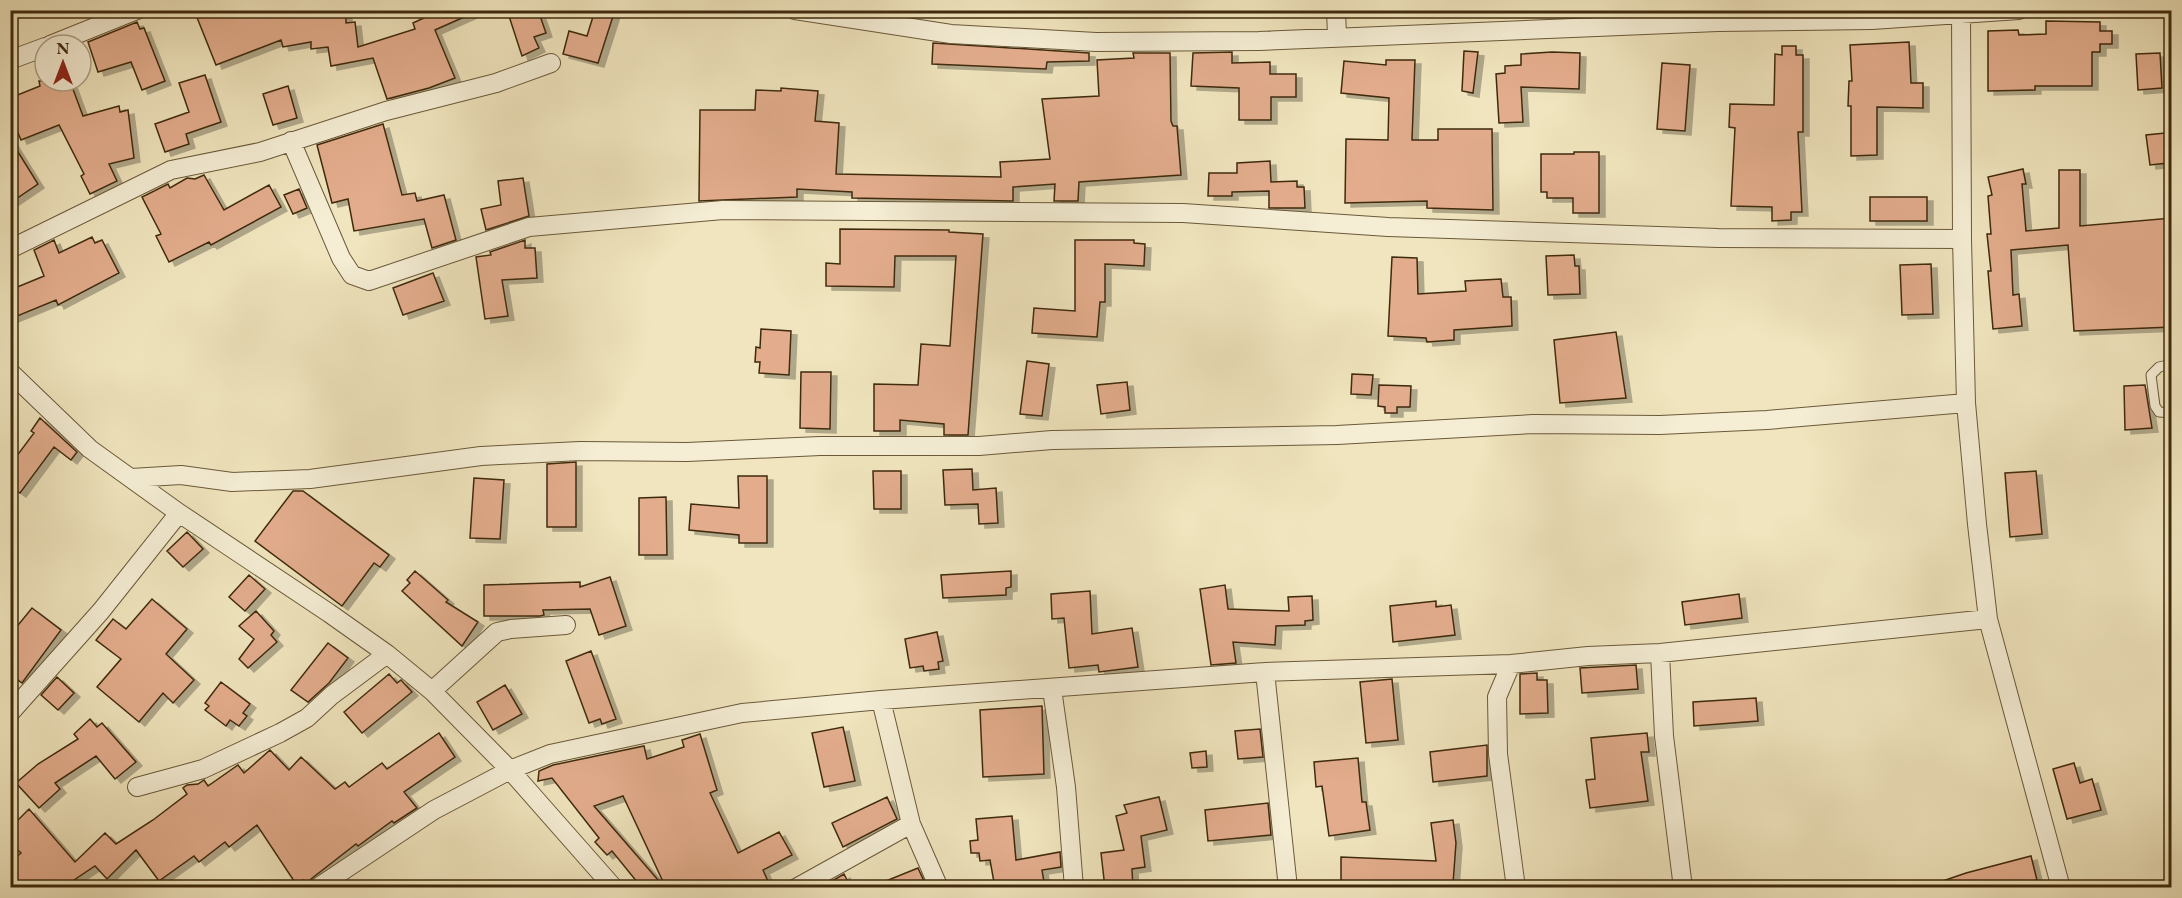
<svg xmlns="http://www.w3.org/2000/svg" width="2182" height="898" viewBox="0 0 2182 898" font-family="'EB Garamond',serif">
  <defs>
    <filter id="shadow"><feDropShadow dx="6" dy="4" stdDeviation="0" flood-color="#0004"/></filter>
  </defs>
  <rect width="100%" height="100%" fill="#f0e5be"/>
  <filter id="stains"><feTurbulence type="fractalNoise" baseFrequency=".00333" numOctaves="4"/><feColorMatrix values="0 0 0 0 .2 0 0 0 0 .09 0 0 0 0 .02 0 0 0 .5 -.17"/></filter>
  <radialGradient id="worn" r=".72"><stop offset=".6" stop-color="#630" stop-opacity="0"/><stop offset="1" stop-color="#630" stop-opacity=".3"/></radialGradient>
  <!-- building -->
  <path fill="#e3ad8d" stroke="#3f2a0d" stroke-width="1.5" filter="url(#shadow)" d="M 194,10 L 346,10 L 346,23 L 355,22 L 358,47 L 415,29 L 413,23 L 441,10 L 480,10 L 435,30 L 455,78 L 429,88 L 387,99 L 373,58 L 331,66 L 328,47 L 311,49 L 311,42 L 283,47 L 281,40 L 216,65 Z
    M 507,10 L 538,10 L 546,33 L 534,37 L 539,48 L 522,56 Z
    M 595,10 L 615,10 L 598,63 L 563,54 L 569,31 L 587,36 Z
    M 2046,21 L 2100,22 L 2100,31 L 2112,31 L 2112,44 L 2100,44 L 2100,52 L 2092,52 L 2092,86 L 2035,86 L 2035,90 L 1988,91 L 1988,31 L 2018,30 L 2019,35 L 2046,34 Z
    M 137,22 L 140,29 L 144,28 L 165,81 L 142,90 L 131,62 L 98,72 L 88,42 Z
    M 1909,42 L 1911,83 L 1923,83 L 1923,108 L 1877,107 L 1877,155 L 1851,156 L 1851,106 L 1848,106 L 1849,81 L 1852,81 L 1850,45 Z
    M 933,43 L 1089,53 L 1089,61 L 1047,62 L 1046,69 L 932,64 Z
    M 1782,46 L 1796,46 L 1796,55 L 1803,55 L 1803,132 L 1798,132 L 1802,212 L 1791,212 L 1791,220 L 1772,221 L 1772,207 L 1731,206 L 1735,128 L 1729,127 L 1730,104 L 1774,105 L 1775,54 L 1782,55 Z
    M 1464,51 L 1478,52 L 1473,93 L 1462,91 Z
    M 1232,52 L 1232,63 L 1270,62 L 1270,74 L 1296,74 L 1296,97 L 1271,97 L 1271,120 L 1239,120 L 1239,88 L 1191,86 L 1193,53 Z
    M 1552,52 L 1580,53 L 1579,89 L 1521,87 L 1523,122 L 1499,123 L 1496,74 L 1505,73 L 1505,66 L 1521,65 L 1521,54 Z
    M 1133,53 L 1170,53 L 1171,121 L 1173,126 L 1177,126 L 1181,175 L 1079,182 L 1078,201 L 1054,201 L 1055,184 L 1013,187 L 1013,201 L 852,198 L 852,192 L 797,189 L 797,197 L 699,201 L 700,110 L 755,110 L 756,90 L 781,91 L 781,88 L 818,91 L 815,121 L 839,123 L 836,174 L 1001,177 L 1000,162 L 1050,159 L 1042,99 L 1099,96 L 1097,60 L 1134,58 Z
    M 2160,53 L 2162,88 L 2138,90 L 2136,54 Z
    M 1386,60 L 1415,60 L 1412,140 L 1438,140 L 1438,129 L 1492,129 L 1493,210 L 1427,208 L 1427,201 L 1345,203 L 1346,139 L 1388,140 L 1389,98 L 1341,93 L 1344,61 L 1386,65 Z
    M 1662,63 L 1690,65 L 1685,131 L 1657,129 Z
    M 205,75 L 221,122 L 186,134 L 189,144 L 165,152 L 155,124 L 189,112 L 179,83 Z
    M 39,81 L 70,81 L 83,116 L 119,106 L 120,112 L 128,110 L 134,158 L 109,164 L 117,181 L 90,194 L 81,176 L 84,174 L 59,125 L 21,140 L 10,114 L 10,98 L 40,86 Z
    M 288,86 L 297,118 L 273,125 L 263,94 Z
    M 383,124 L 402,195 L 415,193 L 417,201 L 444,195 L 456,240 L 432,248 L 424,219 L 354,231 L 348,199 L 332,203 L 317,145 Z
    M 2165,133 L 2168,163 L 2150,165 L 2146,135 Z
    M 10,139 L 38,184 L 10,203 Z
    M 1574,152 L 1599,152 L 1599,213 L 1573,213 L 1573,198 L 1547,198 L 1547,192 L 1541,192 L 1541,154 L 1574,154 Z
    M 1270,161 L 1271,182 L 1297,181 L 1297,187 L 1304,187 L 1305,208 L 1269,208 L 1269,191 L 1232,192 L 1232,196 L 1208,196 L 1209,173 L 1237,173 L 1237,163 Z
    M 2023,169 L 2026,184 L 2022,184 L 2026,231 L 2059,228 L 2059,170 L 2080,170 L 2080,226 L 2172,218 L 2172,327 L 2074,331 L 2068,245 L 2011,250 L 2013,295 L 2019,294 L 2022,326 L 1993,329 L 1988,271 L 1991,271 L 1987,234 L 1991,234 L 1988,196 L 1992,195 L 1988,177 Z
    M 204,175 L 224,210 L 269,185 L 281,207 L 211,245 L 209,242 L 169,262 L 156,236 L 161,234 L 142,197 L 168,184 L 170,188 L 187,178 L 195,179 Z
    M 523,178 L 529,216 L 486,230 L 481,209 L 501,205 L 498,181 Z
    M 299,189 L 307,208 L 293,214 L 284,195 Z
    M 1870,197 L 1927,197 L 1927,221 L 1870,221 Z
    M 840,229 L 949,230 L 949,232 L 983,234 L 968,435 L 944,435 L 944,424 L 900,420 L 900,431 L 874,431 L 874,384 L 918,385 L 921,344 L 950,346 L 956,256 L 895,256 L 894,287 L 826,286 L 826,263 L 840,264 Z
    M 92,237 L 95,243 L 102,240 L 119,273 L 58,305 L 56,300 L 10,319 L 10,290 L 44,276 L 34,250 L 54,240 L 59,253 Z
    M 525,240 L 525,248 L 535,248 L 537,278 L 502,280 L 508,316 L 485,319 L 476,257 L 491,255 L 490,252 Z
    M 1075,240 L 1134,240 L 1134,243 L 1145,244 L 1144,266 L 1105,264 L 1105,302 L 1100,302 L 1097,337 L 1032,333 L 1034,308 L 1075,311 Z
    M 1574,255 L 1575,266 L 1579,266 L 1580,294 L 1548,295 L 1546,256 Z
    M 1392,257 L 1417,258 L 1418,294 L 1466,291 L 1465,281 L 1501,279 L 1503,297 L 1511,297 L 1512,326 L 1454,330 L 1454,340 L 1427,342 L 1426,338 L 1388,336 Z
    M 1931,264 L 1933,314 L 1902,315 L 1900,265 Z
    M 433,273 L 444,301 L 403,315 L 393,288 Z
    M 761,329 L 791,331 L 789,375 L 759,373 L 760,362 L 755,362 L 756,347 L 760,348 Z
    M 1616,332 L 1626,398 L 1560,403 L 1554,340 Z
    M 1027,361 L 1049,364 L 1042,416 L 1020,414 Z
    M 801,372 L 831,372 L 830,429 L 800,428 Z
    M 1352,374 L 1373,375 L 1371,395 L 1351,394 Z
    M 1127,382 L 1130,410 L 1101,414 L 1097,385 Z
    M 1379,385 L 1411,386 L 1410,407 L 1397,407 L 1397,413 L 1385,413 L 1385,407 L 1378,406 Z
    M 2145,385 L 2152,428 L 2125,430 L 2124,386 Z
    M 40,418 L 77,452 L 71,460 L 54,447 L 20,493 L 10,486 L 10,465 L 34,433 L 31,431 Z
    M 576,462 L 576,527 L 547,527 L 547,464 Z
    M 972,469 L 973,490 L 996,488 L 998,523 L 979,524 L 978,504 L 945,505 L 943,470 Z
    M 873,471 L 901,471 L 901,509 L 874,509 Z
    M 2036,471 L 2042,534 L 2010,537 L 2005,473 Z
    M 738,476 L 767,476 L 767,543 L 739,543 L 739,535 L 689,530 L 691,504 L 739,508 Z
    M 474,478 L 504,480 L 500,539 L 470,538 Z
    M 293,491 L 303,491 L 389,555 L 380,567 L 374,563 L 342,606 L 255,541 Z
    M 666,497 L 667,555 L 639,555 L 639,498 Z
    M 187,532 L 203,549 L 183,567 L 167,551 Z
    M 415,571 L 448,600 L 446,602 L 478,622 L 462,646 L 402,591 L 410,583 L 407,580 Z
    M 1011,571 L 1011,587 L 1006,588 L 1006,595 L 943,598 L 941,575 Z
    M 249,575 L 265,589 L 245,611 L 229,597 Z
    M 610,577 L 626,626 L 599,635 L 590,609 L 543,610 L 544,615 L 540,616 L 484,616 L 484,585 L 580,582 L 580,587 Z
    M 1225,585 L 1228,609 L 1289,611 L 1288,597 L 1312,596 L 1313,620 L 1305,621 L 1305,625 L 1276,626 L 1275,645 L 1233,642 L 1236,663 L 1211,665 L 1200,589 Z
    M 1090,591 L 1092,634 L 1132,628 L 1138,667 L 1099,672 L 1098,665 L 1069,668 L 1064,618 L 1052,619 L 1051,594 Z
    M 1739,594 L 1742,618 L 1685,625 L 1682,602 Z
    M 152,599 L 187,629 L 166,654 L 194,680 L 173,703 L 163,693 L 139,722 L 97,687 L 121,659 L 96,640 L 113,619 L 126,629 Z
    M 1436,601 L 1436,607 L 1451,605 L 1455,635 L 1393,642 L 1390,606 Z
    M 32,608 L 61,630 L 22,683 L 10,674 L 10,635 Z
    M 256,611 L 274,631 L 271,635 L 277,642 L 248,668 L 239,659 L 254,639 L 239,626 Z
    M 937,632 L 943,661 L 938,662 L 939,669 L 924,671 L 923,666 L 910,668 L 905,639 Z
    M 328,643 L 348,658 L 329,683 L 308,702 L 291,690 Z
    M 591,651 L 616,719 L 602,724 L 600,719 L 589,723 L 566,661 Z
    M 1636,665 L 1638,689 L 1582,693 L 1580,668 Z
    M 1537,673 L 1537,680 L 1547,680 L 1548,713 L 1520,714 L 1520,674 Z
    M 389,674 L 397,683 L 401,680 L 412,692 L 362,733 L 344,712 Z
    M 57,677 L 74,693 L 58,710 L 41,695 Z
    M 1392,679 L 1398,740 L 1366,743 L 1360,682 Z
    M 221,682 L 250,704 L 243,713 L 247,716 L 239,726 L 230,720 L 226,726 L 205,710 L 209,706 L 205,703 Z
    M 505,685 L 522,714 L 493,730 L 477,702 Z
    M 1756,698 L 1758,721 L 1694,726 L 1693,702 Z
    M 1042,706 L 1044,774 L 983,777 L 980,710 Z
    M 90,719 L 97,727 L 102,723 L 136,762 L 115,779 L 96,756 L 55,783 L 60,789 L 39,808 L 16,783 L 38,764 L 78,739 L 74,734 Z
    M 843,727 L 855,781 L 824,787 L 812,733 Z
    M 1260,729 L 1263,757 L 1238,759 L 1235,731 Z
    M 439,733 L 455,757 L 404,792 L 417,808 L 394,823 L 392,821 L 358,846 L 356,844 L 311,879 L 306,885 L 303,880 L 296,884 L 257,825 L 229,847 L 225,842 L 199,862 L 194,856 L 159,881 L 136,850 L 107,879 L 95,866 L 62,888 L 18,888 L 10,879 L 10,862 L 21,853 L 10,843 L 10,828 L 29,809 L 75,862 L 105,833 L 116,844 L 153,820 L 187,794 L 183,788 L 187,785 L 198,784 L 204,780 L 208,786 L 238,765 L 244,773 L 270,750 L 289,770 L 301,757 L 335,789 L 345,782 L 349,787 L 382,763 L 387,769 Z
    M 1647,733 L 1649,752 L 1641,752 L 1648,801 L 1590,808 L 1586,780 L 1595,779 L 1591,738 Z
    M 700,734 L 717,790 L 710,793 L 738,853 L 779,832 L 792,855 L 763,870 L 771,888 L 666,888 L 623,796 L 594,806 L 665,888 L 642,888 L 612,851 L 607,855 L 595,842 L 599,838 L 552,778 L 538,781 L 539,771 L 553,765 L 644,746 L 647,759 L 684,747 L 682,740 Z
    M 1487,745 L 1487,776 L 1433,782 L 1430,752 Z
    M 1206,751 L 1207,767 L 1192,768 L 1190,753 Z
    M 1358,758 L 1362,802 L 1366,802 L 1370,830 L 1329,836 L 1322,786 L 1316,787 L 1314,762 Z
    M 2074,763 L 2080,783 L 2092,779 L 2101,810 L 2067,819 L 2053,769 Z
    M 887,797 L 897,819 L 843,847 L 832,823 Z
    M 1159,797 L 1167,830 L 1141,836 L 1145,867 L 1132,869 L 1133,888 L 1105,888 L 1101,853 L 1124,850 L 1116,816 L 1127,813 L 1124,805 Z
    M 1268,803 L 1271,835 L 1208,841 L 1205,810 Z
    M 1012,816 L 1016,860 L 1060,852 L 1061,867 L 1042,870 L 1045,888 L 995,888 L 990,860 L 980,861 L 979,853 L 971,853 L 970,841 L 978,840 L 976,819 Z
    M 1453,820 L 1456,843 L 1453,884 L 1375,881 L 1375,883 L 1341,883 L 1341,857 L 1436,861 L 1431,823 Z
    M 2031,856 L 2037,880 L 2011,888 L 1932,888 L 1931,885 L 1966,873 Z
    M 918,868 L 927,888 L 871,888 L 871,887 Z
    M 844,874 L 851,888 L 820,888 Z"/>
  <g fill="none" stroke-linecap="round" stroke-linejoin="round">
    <!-- service casing -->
    <g stroke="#6b5939" stroke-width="11">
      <path id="service" d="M 2172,364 L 2159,367 L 2151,375 L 2155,406 L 2159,412 L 2172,413"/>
    </g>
    <!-- minor casing -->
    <g stroke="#6b5939" stroke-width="20">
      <path id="minor" d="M 795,10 L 951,34 L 1096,42 L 1259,41 L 1718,22 L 1872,20 L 2019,10
        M 1336,10 L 1337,36
        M 1961,10 L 1962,239 L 1966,403 L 1977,524 L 1988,619 L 2061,888
        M 50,45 L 137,10
        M 10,60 L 45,47
        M 291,141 L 341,258 L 352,275 L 369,281 L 529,227 L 723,210 L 1183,213 L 1388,227 L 1718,238 L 1962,239
        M 10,249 L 171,170 L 260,152 L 386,111 L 496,83 L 551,63
        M 10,372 L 90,449 L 179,513 L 329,613 L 387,654 L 432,691 L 510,770 L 614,888
        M 131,478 L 181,475 L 232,482 L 310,479 L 481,456 L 580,451 L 687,452 L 820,446 L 979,446 L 1052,440 L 1337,435 L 1533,424 L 1660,425 L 1767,420 L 1966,403
        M 1660,653 L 1664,736 L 1683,888
        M 1511,664 L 1497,697 L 1498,754 L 1516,888
        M 1265,672 L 1288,888
        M 1052,689 L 1066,787 L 1074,888
        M 432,691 L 497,632 L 511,629 L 566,625
        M 10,713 L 101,611 L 179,513
        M 137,787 L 203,769 L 280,733 L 307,718 L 332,695 L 387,654
        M 911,824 L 939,888
        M 317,888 L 434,810 L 510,770 L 550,754 L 742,713 L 881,700 L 1265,672 L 1511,664 L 1588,656 L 1660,653 L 1988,619
        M 796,888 L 911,824 L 881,700"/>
    </g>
    <!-- service -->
    <use href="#service" stroke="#f5eed5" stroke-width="9"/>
    <!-- minor -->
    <use href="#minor" stroke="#f5eed5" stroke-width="18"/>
  </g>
  <!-- margin -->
  <rect width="2182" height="898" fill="none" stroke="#f0e5be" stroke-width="36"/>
  <rect x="12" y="12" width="2158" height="874" fill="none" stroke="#3f2a0d" stroke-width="3"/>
  <rect x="18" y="18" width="2146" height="862" fill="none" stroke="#3f2a0d" stroke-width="1.5"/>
  <!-- north arrow -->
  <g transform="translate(63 63)"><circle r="28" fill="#f5eed5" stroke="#aca085" stroke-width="1.5"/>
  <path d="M0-4.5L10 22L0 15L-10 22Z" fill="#8f2418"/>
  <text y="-9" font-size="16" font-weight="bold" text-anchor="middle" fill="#3f2a0d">N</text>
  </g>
  <rect width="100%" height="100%" filter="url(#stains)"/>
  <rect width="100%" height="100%" fill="url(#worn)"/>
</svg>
